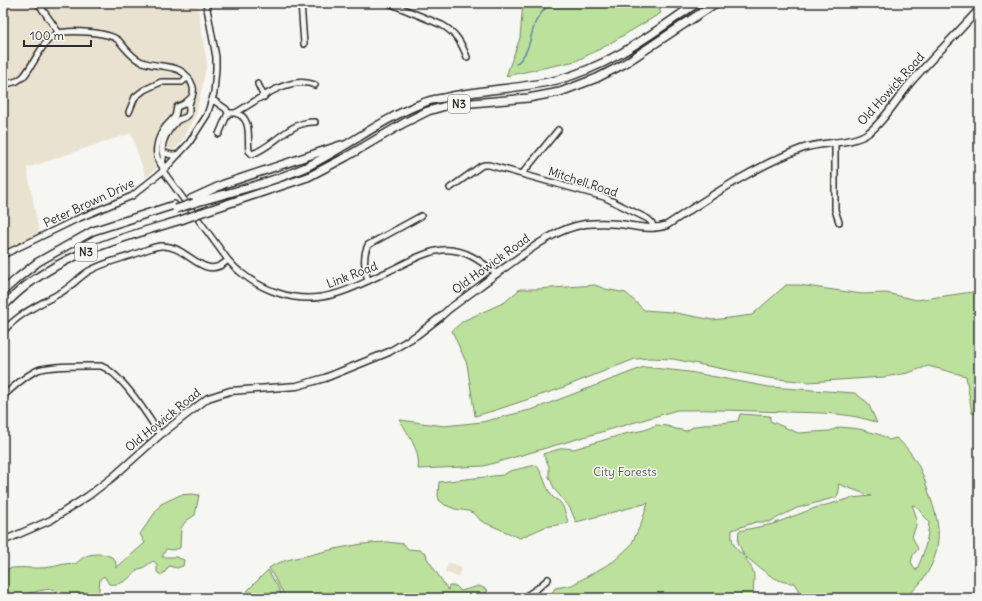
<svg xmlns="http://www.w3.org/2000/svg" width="982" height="601" viewBox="0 0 982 601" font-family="Delius,sans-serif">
  <rect width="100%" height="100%" fill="#f6f6f2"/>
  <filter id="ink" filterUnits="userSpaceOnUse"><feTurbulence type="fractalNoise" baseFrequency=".025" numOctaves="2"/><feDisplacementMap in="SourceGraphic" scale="8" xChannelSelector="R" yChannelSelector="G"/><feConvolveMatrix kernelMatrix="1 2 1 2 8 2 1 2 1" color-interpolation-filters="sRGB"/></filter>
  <g filter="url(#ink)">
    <!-- built -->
    <path fill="#eae2d1" d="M 3,3 L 197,3 L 207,64 L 196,115 L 181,143 L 146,178 L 131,133 L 27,168 L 39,233 L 3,250 Z
      M 449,562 L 462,567 L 458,577 L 445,572 Z"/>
    <!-- green -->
    <path fill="#bce19c" stroke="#748664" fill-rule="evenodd" d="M 523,3 L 656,3 L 661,13 L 602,48 L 576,61 L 506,76 L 520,38 Z
      M 595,285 L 605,289 L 626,293 L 644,310 L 671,312 L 713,320 L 752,315 L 786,285 L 799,285 L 862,294 L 886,293 L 917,300 L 979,291 L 979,414 L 972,413 L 966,376 L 928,366 L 908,373 L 884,377 L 808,382 L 768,378 L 673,359 L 651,358 L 635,359 L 559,389 L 496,410 L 475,416 L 467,364 L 452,331 L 463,321 L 505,302 L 520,289 L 538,289 Z
      M 644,367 L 689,372 L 769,387 L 855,393 L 868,403 L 877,423 C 851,412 816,413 787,412 C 750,411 714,409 677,410 L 484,466 L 418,469 C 421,451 408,435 400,420 L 444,426 L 482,422 L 534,409 Z
      M 740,414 L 770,416 L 770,421 L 798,433 L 830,431 L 840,427 L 859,429 L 881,435 L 889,440 L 896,438 C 913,451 922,470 928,490 C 932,503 937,515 938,529 C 940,557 926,581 905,598 L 797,598 L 800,593 L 794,583 C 776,584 759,567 746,557 C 746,563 751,565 753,571 C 756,580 751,589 755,598 L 549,598 L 555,588 L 572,585 L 614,561 L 631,545 L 641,524 L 648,503 L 576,522 L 570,508 L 555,490 L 549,477 L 549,466 L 543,454 L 563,448 L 574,449 L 624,434 L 645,430 L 656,425 L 667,426 L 676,429 L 686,431 L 695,426 L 738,421 ZM 838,484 L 871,496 L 852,498 L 815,508 L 773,524 L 739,531 L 738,542 L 744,556 C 734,548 731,542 732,530 L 756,522 L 769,522 L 797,508 L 837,497 L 839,491 ZM 912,505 L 916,506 L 923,515 L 929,521 C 928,539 924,555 916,571 L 911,562 L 913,555 L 918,549 L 912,536 C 919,521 917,518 912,505 Z
      M 536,465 C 544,474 545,487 552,496 C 554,499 558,500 560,502 C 565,508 565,516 569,523 L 545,527 L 520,538 L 481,521 L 475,514 L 468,511 L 455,509 L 445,505 L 439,500 L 438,495 L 439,482 L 503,475 L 510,471 Z
      M 192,494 L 199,495 L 195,515 L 186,521 L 181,528 L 180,548 L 173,550 L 166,549 L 162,557 L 176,557 L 184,560 L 183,566 L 177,568 L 169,566 L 164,573 L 161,575 L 157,572 L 157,564 L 153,561 L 143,568 L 138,569 C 130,578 122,586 109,584 L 104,576 L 100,579 L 98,598 L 49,598 L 55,597 L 56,592 L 52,589 C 35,590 20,598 3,598 L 3,570 C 19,565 34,570 50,567 C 59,566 67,562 75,564 C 78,562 82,558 86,556 C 92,553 109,553 114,559 C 116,561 116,565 116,568 L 145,543 L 140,534 L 161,504 L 180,495 Z
      M 387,542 L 404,544 L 408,549 L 419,550 L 426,553 L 427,558 L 448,590 L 449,586 L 456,586 L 461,591 L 479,586 L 488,590 L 487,592 L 467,598 L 286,598 L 269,568 C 281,560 296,558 310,555 C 337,548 360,543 387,542 Z
      M 268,570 L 284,598 L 240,598 Z"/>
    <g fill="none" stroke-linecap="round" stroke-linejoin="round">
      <!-- stream -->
      <path stroke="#618b9b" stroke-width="1.5" d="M 516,64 C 531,51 529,38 536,21 C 539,15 545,9 549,3"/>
      <!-- minor casing -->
      <g stroke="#2b2b2b" stroke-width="8">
        <path id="minor" d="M 38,3 L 59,33
          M 301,3 L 304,44
          M 389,3 L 442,25 C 456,33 461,42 467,57
          M 258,84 L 264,97
          M 3,85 L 17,81 L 23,77 C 34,65 42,41 56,34 C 68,29 108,32 118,40 C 125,47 130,56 140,61 C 159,70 184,60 193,87 C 195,94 190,98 189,105 C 188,109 191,112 187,116 C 184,119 180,118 177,121 C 169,129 162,140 162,150 C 162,153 164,156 163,159 C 162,164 162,166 163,171 L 228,260 C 232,264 235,268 239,271 C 260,289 292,302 321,297 C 344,294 367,281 389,271 C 406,263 424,252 442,250 C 464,248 481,261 497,274
          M 213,100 L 226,109 L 228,113 L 219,134
          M 129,112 L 135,97 L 144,90 L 161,82 L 182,82 L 188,77
          M 228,113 C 231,113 233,113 235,113 C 253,117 247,139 249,151 L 252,154 C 274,147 289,121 315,122
          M 235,113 C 257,101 289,74 315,85
          M 835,142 L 835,210 L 839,222
          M 162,151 C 168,155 172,156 179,154
          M 161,165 C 153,155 157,139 164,129 C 167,124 172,121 175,116 C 176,114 176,110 177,107 L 184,104 L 192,97
          M 522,174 L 558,130
          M 450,188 L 481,166 L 484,165 L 489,165 L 604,197 L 648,219 L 652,223 L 653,228
          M 3,255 L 77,219 L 132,196 L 163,171 L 189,143 L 207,115 L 214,93 L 216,69 L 216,57 L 206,3
          M 368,281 C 365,268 362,257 368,245 L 421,216
          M 3,332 C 17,314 41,304 60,293 C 71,287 79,277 89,271 C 103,263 117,260 132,255 C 142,252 150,247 161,246 C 188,244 203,284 228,260
          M 3,396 C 14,387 25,375 38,370 C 50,365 87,366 101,366 C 121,373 149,417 160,435
          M 523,598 L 538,588 L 548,579"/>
      </g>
      <!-- major casing -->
      <g stroke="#2b2b2b" stroke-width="9">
        <path id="major" d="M 3,541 L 51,520 L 88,496 L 113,477 L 160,435 L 208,398 L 230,391 L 297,386 L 325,378 L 389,352 L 417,335 L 439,318 L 449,309 C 467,296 485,282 503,269 C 528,251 554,229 585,224 C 596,223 608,223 619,224 C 635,226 651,231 667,225 C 710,197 753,167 801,149 C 821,141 852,145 868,133 C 882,124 899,96 911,82 C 933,57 957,34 979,9"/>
      </g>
      <!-- highway casing -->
      <g stroke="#2b2b2b" stroke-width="10">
        <path id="highway" d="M 191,199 L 224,184 L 341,145
          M 194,203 C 231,192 270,183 306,167 C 346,148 381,119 423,103 C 429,100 437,99 443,98 C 481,89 520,89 557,80 C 611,66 651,34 697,3
          M 200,213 L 308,177 L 346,157 L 404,123 L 428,111 L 449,105 L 528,98 L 560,92 L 597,78 L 624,64 L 716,3
          M 3,291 L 19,277 L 38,262 L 93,231 L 174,205
          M 3,307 C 49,256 119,239 181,220"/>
      </g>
      <!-- minor -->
      <use href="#minor" stroke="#f6f6f2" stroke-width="5"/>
      <!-- major -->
      <use href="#major" stroke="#f6f6f2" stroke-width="6"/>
      <!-- highway -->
      <use href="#highway" stroke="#f6f6f2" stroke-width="7"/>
      <!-- highway-bridge casing -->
      <g stroke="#2b2b2b" stroke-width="10" stroke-linecap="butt">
        <path id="highway-bridge" d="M 176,209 L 194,203
          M 181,220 L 200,213"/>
      </g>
      <!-- highway-bridge -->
      <use href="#highway-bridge" stroke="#f6f6f2" stroke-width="7"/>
    </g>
  </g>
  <g text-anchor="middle" stroke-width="3" stroke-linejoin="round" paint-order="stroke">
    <!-- shield labels -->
    <g fill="#f6f6f2" stroke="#686867" stroke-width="1">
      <rect x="448" y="95" width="22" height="18" rx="3"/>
      <rect x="75" y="243" width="22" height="18" rx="3"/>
    </g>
    <g font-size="11" font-weight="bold" fill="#2b2b2b">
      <text x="459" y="108">N3</text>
      <text x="86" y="256">N3</text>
    </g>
    <!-- street labels -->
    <g font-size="12" fill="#2b2b2b" stroke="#f6f6f2">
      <text transform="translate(891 89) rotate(-48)" y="4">Old Howick Road</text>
      <text transform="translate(583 182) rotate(18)" y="4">Mitchell Road</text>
      <text transform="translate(89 203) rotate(-25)" y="4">Peter Brown Drive</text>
      <text transform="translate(491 264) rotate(-36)" y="4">Old Howick Road</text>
      <text transform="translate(352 275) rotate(-21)" y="4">Link Road</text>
      <text transform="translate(163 420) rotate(-39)" y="4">Old Howick Road</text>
    </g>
    <!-- park labels -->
    <g font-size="12" fill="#4f5847" stroke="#f6f6f2">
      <text x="625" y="476">City Forests</text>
    </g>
  </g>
  <!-- margin -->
  <rect width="982" height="601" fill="none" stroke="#f6f6f2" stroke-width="16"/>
  <rect x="8" y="8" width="966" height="585" fill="none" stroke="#2b2b2b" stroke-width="1.5" filter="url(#ink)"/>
  <!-- scale -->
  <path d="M24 40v6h67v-6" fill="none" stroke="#2b2b2b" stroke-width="2"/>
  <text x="30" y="40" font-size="12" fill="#2b2b2b" stroke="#f6f6f2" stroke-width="3" paint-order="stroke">100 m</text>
</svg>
